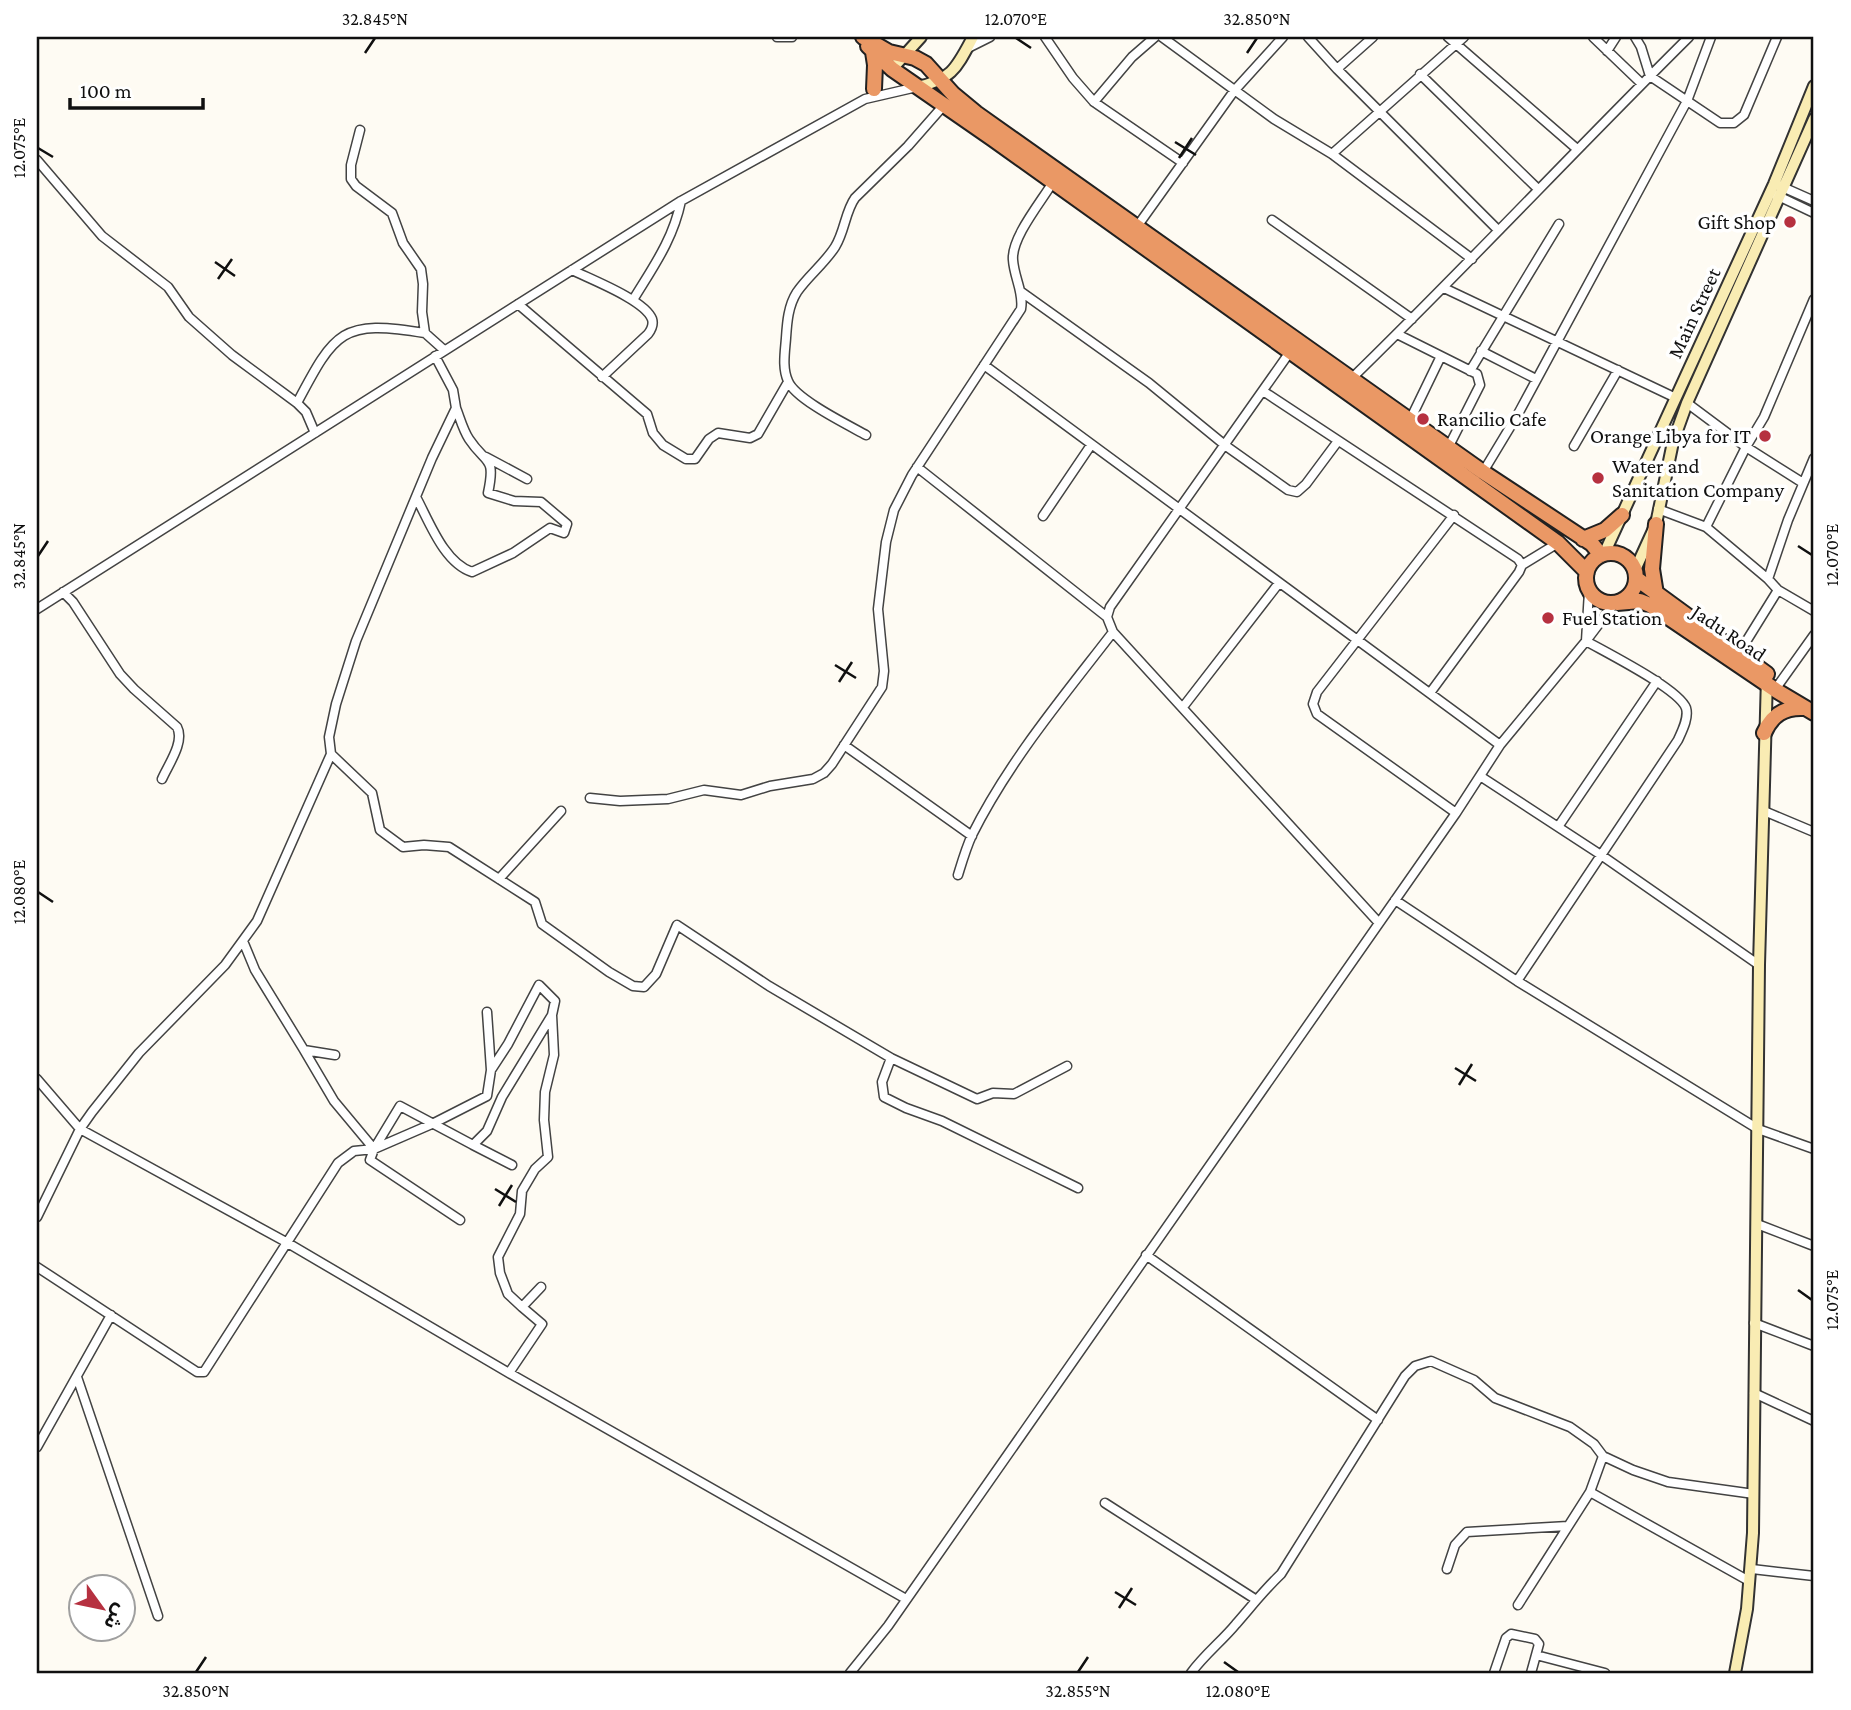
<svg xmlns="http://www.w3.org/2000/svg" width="1851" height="1710" viewBox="0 0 1851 1710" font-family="'Crimson Pro','Noto Sans Arabic',serif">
  <rect width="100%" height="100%" fill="#fefbf3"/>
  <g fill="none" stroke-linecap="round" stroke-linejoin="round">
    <!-- street casing -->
    <g stroke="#434343" stroke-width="11">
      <path id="street" d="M 777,37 L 792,37
        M 1045,37 L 1073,78 L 1094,102 L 1183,163
        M 1162,37 L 1274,119 L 1332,154 L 1472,259
        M 1308,37 L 1337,69 L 1498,230
        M 1448,37 L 1577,149
        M 1593,37 L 1642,84
        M 1635,37 L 1641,47 L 1650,76 L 1720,123 L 1734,123 L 1744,115 L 1777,37
        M 968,48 L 990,37
        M 1607,51 L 1616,37
        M 1337,69 L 1373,37
        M 1420,74 L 1538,189
        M 1094,102 L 1132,57 L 1155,37
        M 360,130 L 351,165 L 351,179 L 356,186 L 392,213 L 403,243 L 421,269 L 423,284 L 422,312 L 425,333 L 444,350
        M 1332,154 L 1464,37
        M 37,160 L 102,236 L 168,287 L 189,317 L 232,355 L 297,403 L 306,412 L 315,433
        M 1778,185 L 1814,201
        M 1776,195 L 1814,213
        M 1272,220 L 1412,319
        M 1136,228 L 1234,91 L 1283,37
        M 572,270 C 590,279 645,300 652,319 C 654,325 651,330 648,334 L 602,377
        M 1444,288 L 1676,398
        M 1020,291 L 1149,383 L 1226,446 L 1288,490 L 1297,492 L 1306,484 L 1338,441
        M 633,300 C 653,267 673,240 681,201
        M 518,304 L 647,414 L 653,433 L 663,445 L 686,459 L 695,459 L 709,439 L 718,433 L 750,438 L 758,434 L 788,382
        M 1397,334 L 1477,374 L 1480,385 L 1448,448
        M 1481,351 L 1536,379
        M 984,365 L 1500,745
        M 1470,371 L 1559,224
        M 1351,379 C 1466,267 1575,150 1689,37
        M 1263,391 L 1518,559 L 1522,565
        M 297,403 C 335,331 342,319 425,333
        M 1687,403 L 1746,447 L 1803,483
        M 1410,420 L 1441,356
        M 866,435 C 848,425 795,399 788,381 C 782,368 785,352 786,338 C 787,323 788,306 797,292 C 808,276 824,264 835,247 C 845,231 845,212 855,198 L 908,146 L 944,105
        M 1574,446 L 1618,370
        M 486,457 L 527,479
        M 1814,458 L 1788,520 L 1768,579 L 1778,590 L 1814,611
        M 917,467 L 1107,617 L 1113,632 L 1379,923
        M 1483,472 L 1518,414 L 1687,101 L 1711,37
        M 416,497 C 429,521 444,563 472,572 L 513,553 L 550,528 L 564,533 L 567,524 L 541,502 L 514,501 L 488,493 C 496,455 486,465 469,439 C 463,430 460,418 456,408
        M 1658,509 L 1706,527
        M 1454,515 L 1317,692 L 1313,704 L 1317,714 L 1456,813
        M 1043,516 L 1091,445
        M 1768,579 L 1706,527 L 1746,447 L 1764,417 L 1814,299
        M 63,592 L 73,602 L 120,674 L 134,689 L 177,727 C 185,742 168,765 162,779
        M 37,609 L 681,201 L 865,99 L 917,87
        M 1107,617 L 1110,607 L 1292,349
        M 1586,641 L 1589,591
        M 1739,653 L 1778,590
        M 1779,684 L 1814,635
        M 1430,693 L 1519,572 L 1522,565 L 1558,543
        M 1183,707 L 1279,583
        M 844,745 L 972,836
        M 331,754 L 372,793 L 380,830 L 403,847 L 424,845 L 449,847 L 535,902 L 542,924 L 609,972 L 633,986 L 644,987 L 656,974 L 677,925 L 769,986 L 891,1058 L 977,1099 L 993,1093 L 1014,1094 L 1067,1066
        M 1480,776 L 1601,855 L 1759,965
        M 590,798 L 620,801 L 668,799 L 704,790 L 741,795 L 770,786 L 813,779 L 824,773 L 832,764 L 882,687 L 884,671 L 878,609 L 886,542 L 894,510 L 912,475 L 1021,309 C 1024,293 1014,277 1013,260 C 1011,238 1041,202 1053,182
        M 1764,811 L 1814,832
        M 1558,827 L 1657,681
        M 958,875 C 962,862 966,848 972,835 C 1009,761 1063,697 1113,632
        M 499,879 L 561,811
        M 1395,900 L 1517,981 L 1758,1129 L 1814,1149
        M 243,941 L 255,970 L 304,1050 L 335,1055
        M 1517,981 L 1678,740 C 1682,731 1689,718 1686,708 C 1679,689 1607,653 1586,641
        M 487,1012 L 491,1070
        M 304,1050 L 334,1101 L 374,1149 L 434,1123 L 487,1096 L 491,1070 L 508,1044 L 539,985 L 555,1001 L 552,1015 L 502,1097 L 487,1131 L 473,1145 L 512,1165
        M 891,1058 L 882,1082 L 884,1097 L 906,1108 L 942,1121 L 1078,1188
        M 37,1079 L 80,1129 L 286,1242 L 509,1373 L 906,1599
        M 37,1217 L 80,1129 L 92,1112 L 139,1053 L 225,965 L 257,921 L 331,754 L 329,737 L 336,704 L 356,641 L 432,458 L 456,408 L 453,390 L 435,356
        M 460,1220 L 370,1160 L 374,1149 L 400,1106 L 473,1145
        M 1757,1224 L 1814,1246
        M 1146,1255 L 1378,1420
        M 37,1267 L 197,1372 L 204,1372 L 338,1163 L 354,1151 L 374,1149
        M 522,1307 L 508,1294 L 500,1273 L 498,1257 L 520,1214 L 522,1191 L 535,1169 L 548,1157 L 544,1120 L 545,1092 L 554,1055 L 552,1015
        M 1754,1323 L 1814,1346
        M 509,1373 L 542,1324 L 522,1307 L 541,1287
        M 77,1377 L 158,1616
        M 1754,1393 L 1814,1421
        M 37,1447 L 111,1315
        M 1590,1492 L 1749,1581
        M 1105,1503 L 1255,1599
        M 1447,1569 L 1455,1545 L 1467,1532 L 1568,1526
        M 1752,1569 L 1814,1576
        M 1518,1605 L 1590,1492 L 1603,1456
        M 1536,1655 L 1605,1673
        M 850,1673 L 888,1626 L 1456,813 L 1500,745 L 1586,641 L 1614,604
        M 1191,1673 C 1204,1655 1222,1641 1236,1624 C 1251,1607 1264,1590 1281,1574 L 1405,1376 L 1415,1366 L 1431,1361 L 1474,1380 L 1495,1398 L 1570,1427 L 1594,1444 L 1603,1456 L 1633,1470 L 1668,1482 L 1754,1494
        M 1494,1673 L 1506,1638 L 1511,1634 L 1535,1639 L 1539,1644 L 1531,1673"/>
    </g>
    <!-- secondary casing -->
    <g stroke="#323232" stroke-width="14">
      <path id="secondary" d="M 892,69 L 921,37
        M 917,87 C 952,80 957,67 973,37
        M 1604,554 L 1774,184 L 1814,86
        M 1635,570 L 1656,524 L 1673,442 L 1687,403 L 1814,119
        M 1735,1673 L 1747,1609 L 1753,1533 L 1759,965 L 1767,677"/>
    </g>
    <!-- highway casing -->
    <g stroke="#212121" stroke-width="18">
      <path id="highway" d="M 863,37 L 889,52 L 915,58 L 926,64 L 953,94 L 976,113 L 1483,472 L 1592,544 L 1601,555
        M 868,46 L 892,69 L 993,139 L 1558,543 L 1587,572
        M 873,52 L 875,65 L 874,89
        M 1583,539 L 1605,530 L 1622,515
        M1586 578a25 25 0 1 1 50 0a25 25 0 1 1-50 0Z
        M 1637,579 L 1767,674
        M 1656,594 L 1652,569 L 1656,524
        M 1617,603 L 1640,601 L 1650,605 L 1777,691 L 1814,713
        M 1764,733 C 1772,715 1784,707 1804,708"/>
    </g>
    <!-- street -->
    <use href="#street" stroke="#fff" stroke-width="8"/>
    <!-- secondary -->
    <use href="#secondary" stroke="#f9ecb3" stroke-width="10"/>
    <!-- highway -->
    <use href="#highway" stroke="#ea9865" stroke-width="14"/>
  </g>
  <!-- ticks -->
  <path fill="none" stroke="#101010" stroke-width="2.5" d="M 1016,38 L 1031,48M 365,53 L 375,38M 1247,53 L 1257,38M 1175,142 L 1196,155M 38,148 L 53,157M 1179,158 L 1192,138M 215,262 L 235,276M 218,279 L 232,259M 1798,546 L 1812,555M 38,556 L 48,541M 835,665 L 856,678M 839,682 L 852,662M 38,892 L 53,902M 1455,1068 L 1476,1081M 1459,1085 L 1472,1064M 495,1189 L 516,1202M 499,1206 L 512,1185M 1798,1290 L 1812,1300M 1115,1592 L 1136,1605M 1119,1608 L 1132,1588M 1224,1662 L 1238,1672M 196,1672 L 206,1657M 1078,1672 L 1088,1657"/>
  <!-- markers -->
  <g fill="#b63140" stroke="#fff" stroke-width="2.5">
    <circle cx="1790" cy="222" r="7"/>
    <circle cx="1423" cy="419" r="7"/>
    <circle cx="1765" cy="436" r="7"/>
    <circle cx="1598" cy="478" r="7"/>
    <circle cx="1548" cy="618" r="7"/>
  </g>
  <g text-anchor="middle" stroke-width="7" stroke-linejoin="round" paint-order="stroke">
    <!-- poi labels -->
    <g font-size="21" fill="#101010" stroke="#fff" text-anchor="start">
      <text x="1776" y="229" text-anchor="end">Gift Shop</text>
      <text x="1437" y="426">Rancilio Cafe</text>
      <text x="1751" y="443" text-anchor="end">Orange Libya for IT</text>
      <text x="1612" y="473">Water and<tspan x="1612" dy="24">Sanitation Company</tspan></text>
      <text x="1562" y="625">Fuel Station</text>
    </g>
    <!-- street labels -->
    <g font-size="21" fill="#101010" stroke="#fff">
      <text transform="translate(1694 313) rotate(-65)" y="7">Main Street</text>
      <text transform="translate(1729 633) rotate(34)" y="7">Jadu Road</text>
    </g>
  </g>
  <!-- border -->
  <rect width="1851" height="1710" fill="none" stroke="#ffffff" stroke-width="77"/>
  <!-- north arrow -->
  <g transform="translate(102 1608) rotate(123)"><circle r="33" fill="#ffffff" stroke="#9f9f9f" stroke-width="2"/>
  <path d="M0-5L12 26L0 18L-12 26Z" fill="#b63140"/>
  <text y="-10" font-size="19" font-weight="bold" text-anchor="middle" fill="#101010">ش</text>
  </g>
  <!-- scale -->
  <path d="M70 98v10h133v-10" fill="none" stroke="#101010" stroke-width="3.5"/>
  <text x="80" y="98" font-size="21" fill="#101010" stroke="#ffffff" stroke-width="5" paint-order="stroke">100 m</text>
  <rect x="38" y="38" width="1774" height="1634" fill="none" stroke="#101010" stroke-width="2.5"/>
  <g font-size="18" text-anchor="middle" fill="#101010">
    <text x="375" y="25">32.845°N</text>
    <text x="1016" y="25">12.070°E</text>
    <text x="1257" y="25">32.850°N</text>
    <text transform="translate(19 148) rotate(-90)" y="6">12.075°E</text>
    <text transform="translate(1832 555) rotate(-90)" y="6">12.070°E</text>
    <text transform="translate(19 556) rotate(-90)" y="6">32.845°N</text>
    <text transform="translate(19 892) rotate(-90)" y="6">12.080°E</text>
    <text transform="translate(1832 1300) rotate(-90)" y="6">12.075°E</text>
    <text x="196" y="1697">32.850°N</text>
    <text x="1078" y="1697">32.855°N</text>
    <text x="1238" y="1697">12.080°E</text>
  </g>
</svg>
